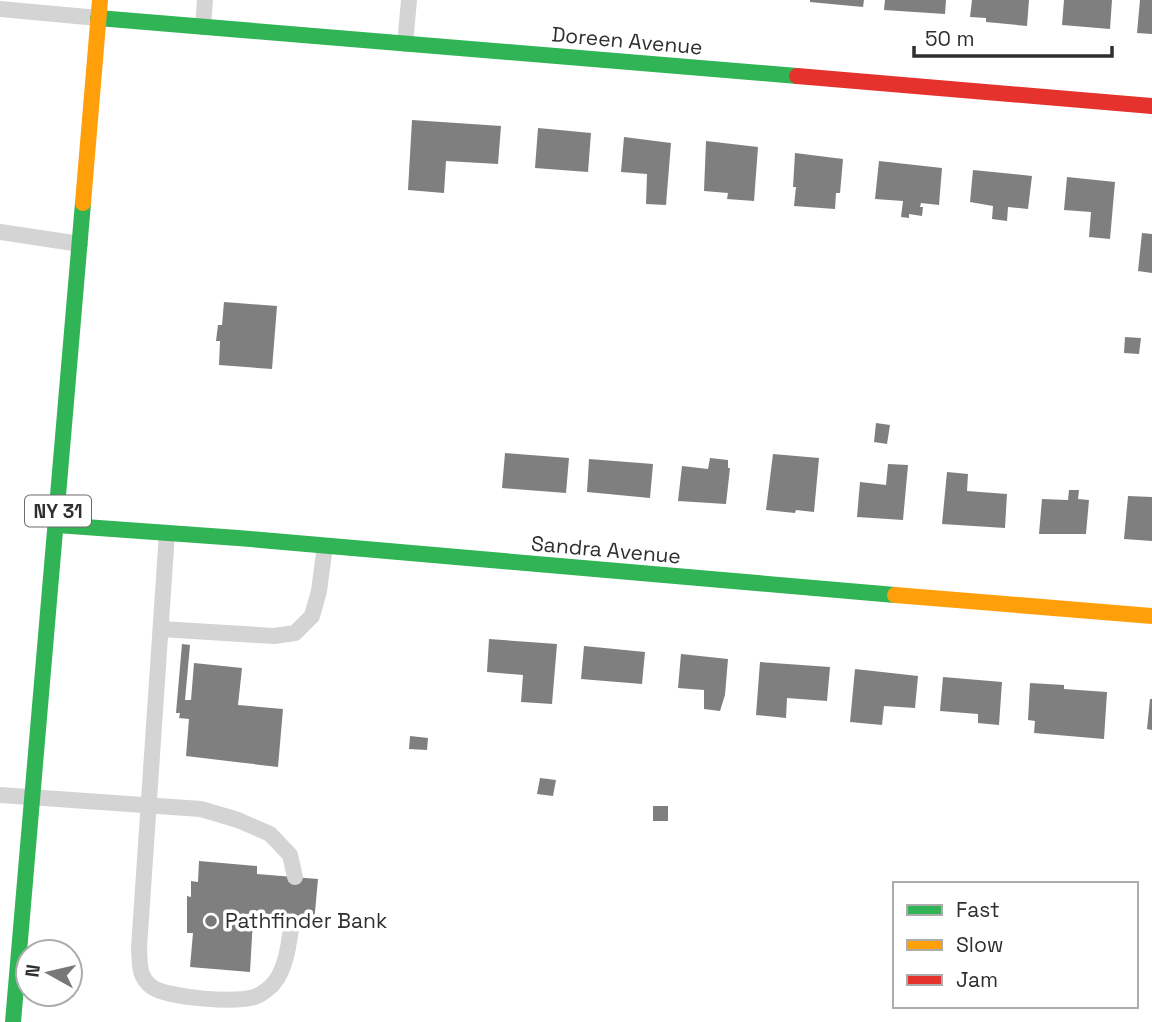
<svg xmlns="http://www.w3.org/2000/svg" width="1152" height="1022" viewBox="0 0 1152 1022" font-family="'Space Grotesk',sans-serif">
  <rect width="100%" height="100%" fill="#fff"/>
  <!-- building -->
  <path fill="#7f7f7f" d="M 810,0 L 864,0 L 863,7 L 810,2 Z
    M 885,0 L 946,0 L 945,14 L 884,10 Z
    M 972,0 L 1029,0 L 1027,26 L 986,22 L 986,18 L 970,17 Z
    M 1064,0 L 1112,0 L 1110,29 L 1062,25 Z
    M 1140,0 L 1152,0 L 1152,34 L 1137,33 Z
    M 412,120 L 501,126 L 498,164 L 446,161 L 444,193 L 408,190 Z
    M 538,128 L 591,133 L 588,172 L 535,168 Z
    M 624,137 L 671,143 L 666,205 L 646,204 L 647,174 L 621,172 Z
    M 706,141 L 758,147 L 754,201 L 727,199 L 728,193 L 704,191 Z
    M 795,153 L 843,159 L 840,193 L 836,193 L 835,209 L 794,206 L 796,187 L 793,187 Z
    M 879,161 L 942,168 L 939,205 L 921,203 L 920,207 L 923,207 L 922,216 L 909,214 L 909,218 L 901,217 L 903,201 L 875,199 Z
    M 973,170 L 1032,176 L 1028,209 L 1008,207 L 1007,221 L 992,219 L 993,206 L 970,202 Z
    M 1067,177 L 1115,182 L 1110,239 L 1089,237 L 1091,212 L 1064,210 Z
    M 1142,233 L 1152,234 L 1152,273 L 1138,271 Z
    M 224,302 L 277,306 L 272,369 L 219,365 L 220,341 L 216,341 L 218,325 L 222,325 Z
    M 1125,337 L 1141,338 L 1139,354 L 1124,353 Z
    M 876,423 L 890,425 L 887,444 L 874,442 Z
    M 505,453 L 569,458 L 566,493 L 502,488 Z
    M 773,454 L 819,458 L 814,512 L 796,510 L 795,513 L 766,510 Z
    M 710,458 L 728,460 L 728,468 L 730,468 L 726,504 L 678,501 L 682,466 L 708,469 Z
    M 589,459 L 653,464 L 650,498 L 587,492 Z
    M 888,464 L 908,465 L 903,520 L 857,517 L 860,482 L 886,485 Z
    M 947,472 L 968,474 L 967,491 L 1007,494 L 1005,528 L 942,524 Z
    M 1069,490 L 1079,490 L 1078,499 L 1089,500 L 1086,534 L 1039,534 L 1042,499 L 1068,500 Z
    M 1128,496 L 1152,497 L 1152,541 L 1124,539 Z
    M 489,639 L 557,644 L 552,704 L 521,702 L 523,675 L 487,672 Z
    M 182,644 L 190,645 L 185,700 L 191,700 L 194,663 L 242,668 L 238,705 L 283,709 L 278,767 L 186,756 L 189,719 L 179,718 L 180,713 L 176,713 Z
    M 584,646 L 645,652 L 642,684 L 581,679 Z
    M 681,654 L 728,659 L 725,695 L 720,711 L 704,709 L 704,690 L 678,688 Z
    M 760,662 L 830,667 L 827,701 L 787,698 L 786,718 L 756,715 Z
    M 855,669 L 918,676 L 915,708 L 884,706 L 882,725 L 850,722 Z
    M 943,677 L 1002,682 L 999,725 L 978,723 L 978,714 L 940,711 Z
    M 1030,683 L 1064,685 L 1064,689 L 1107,692 L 1104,739 L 1034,733 L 1035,721 L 1028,720 Z
    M 1150,699 L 1152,699 L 1152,730 L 1147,729 Z
    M 410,736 L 428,738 L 427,750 L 409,749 Z
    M 540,778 L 556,780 L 553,796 L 537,794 Z
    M 653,806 L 668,806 L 668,821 L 653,821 Z
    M 199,861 L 257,866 L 257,874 L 318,879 L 314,923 L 253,919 L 250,972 L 190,967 L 193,933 L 187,933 L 187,896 L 191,897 L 191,881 L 198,882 Z"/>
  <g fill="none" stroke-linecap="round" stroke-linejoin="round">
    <!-- lane -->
    <path stroke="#d4d4d4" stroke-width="16" d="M 0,9 L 98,18
      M 203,27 L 205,0
      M 405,44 L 409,0
      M 0,232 L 80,244
      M 167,533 L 139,948 C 140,963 138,977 152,987 C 168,998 239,1004 257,996 C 262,994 271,987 274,983 C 287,967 289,941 292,922
      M 161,629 L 274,636 L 295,633 L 312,616 L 319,591 L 325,546
      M 0,795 L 201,809 L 238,820 L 270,834 L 290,855 L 295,877"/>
    <!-- fast -->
    <path stroke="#30b455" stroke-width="16" d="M 98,18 L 797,76
      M 57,525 L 238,538 L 895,595
      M 13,1022 L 83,203"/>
    <!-- slow -->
    <path stroke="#ff9f0a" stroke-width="16" d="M 83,203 L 100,0
      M 895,595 L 1152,616"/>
    <!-- jam -->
    <path stroke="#e5322d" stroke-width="16" d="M 797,76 L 1152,106"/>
  </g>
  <!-- markers -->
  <circle fill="#787878" stroke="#fff" stroke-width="2.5" cx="211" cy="921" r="7"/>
  <g text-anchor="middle" stroke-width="7" stroke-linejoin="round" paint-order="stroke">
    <!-- shield labels -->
    <rect fill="#fff" stroke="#6d6d6d" stroke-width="2" x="25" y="495.5" width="66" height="31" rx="5"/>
    <g font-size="19" font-weight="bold" fill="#2f2f2f">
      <text x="58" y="518">NY 31</text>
    </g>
    <!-- street labels -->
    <g font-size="21" fill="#2f2f2f" stroke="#fff">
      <text transform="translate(627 41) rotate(5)" y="7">Doreen Avenue</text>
      <text transform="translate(606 550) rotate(5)" y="7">Sandra Avenue</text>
    </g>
    <!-- poi labels -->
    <g font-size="21" fill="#2f2f2f" stroke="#fff" text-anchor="start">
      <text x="225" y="928">Pathfinder Bank</text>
    </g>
  </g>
  <!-- legend -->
  <rect x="893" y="882" width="245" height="126" fill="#ffffff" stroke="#acacac" stroke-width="2"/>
  <rect x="907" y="905" width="35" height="10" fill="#30b455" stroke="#acacac" stroke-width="2"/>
  <text x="956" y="917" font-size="21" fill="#2f2f2f">Fast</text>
  <rect x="907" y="940" width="35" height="10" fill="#ff9f0a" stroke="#acacac" stroke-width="2"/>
  <text x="956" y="952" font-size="21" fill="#2f2f2f">Slow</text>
  <rect x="907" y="975" width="35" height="10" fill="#e5322d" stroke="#acacac" stroke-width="2"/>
  <text x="956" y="987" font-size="21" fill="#2f2f2f">Jam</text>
  <!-- north arrow -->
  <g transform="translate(49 973) rotate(278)"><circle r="33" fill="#ffffff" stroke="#acacac" stroke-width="2"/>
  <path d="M0-5L12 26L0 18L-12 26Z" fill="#787878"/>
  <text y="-10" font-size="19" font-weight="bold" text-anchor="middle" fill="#2f2f2f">N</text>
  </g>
  <!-- scale -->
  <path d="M914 46v10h198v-10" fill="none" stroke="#2f2f2f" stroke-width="3.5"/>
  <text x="925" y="46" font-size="21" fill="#2f2f2f" stroke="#ffffff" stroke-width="5" paint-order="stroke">50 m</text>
</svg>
